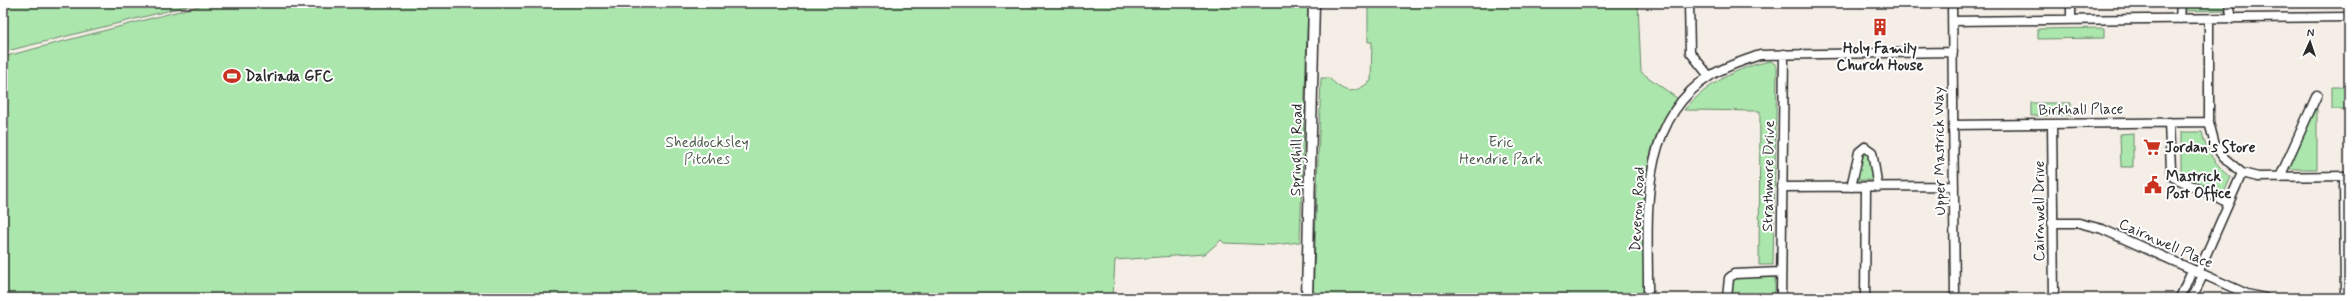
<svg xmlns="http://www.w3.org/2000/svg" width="2352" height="301" viewBox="0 0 2352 301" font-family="Mynerve,sans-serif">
  <rect width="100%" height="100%" fill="#f5eee6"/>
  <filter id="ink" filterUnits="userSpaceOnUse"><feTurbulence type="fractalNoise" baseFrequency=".025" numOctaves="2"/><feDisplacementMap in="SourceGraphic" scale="8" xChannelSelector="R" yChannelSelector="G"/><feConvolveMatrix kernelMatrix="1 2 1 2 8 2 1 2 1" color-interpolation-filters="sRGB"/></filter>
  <g filter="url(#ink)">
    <!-- green -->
    <path fill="#abe6ac" stroke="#6b886c" d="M 3,3 L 199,3 L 3,52 Z
      M 210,3 L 1308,3 L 1300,242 L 1273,245 L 1224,243 L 1221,240 L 1205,254 L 1115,260 L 1113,298 L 3,298 L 3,57 Z
      M 1368,3 L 1638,3 L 1641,72 L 1678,99 C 1670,112 1659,126 1654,142 C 1639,189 1645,249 1645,298 L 1313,298 L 1321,78 L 1329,78 C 1346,94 1352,95 1371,81 L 1372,42 L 1368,42 Z
      M 2184,3 L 2226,3 L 2225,10 L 2185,11 Z
      M 2104,28 L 2104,38 L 2038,39 L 2038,29 Z
      M 1771,61 L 1775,64 L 1777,68 L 1773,265 L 1759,265 L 1760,111 L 1684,110 C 1707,84 1737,67 1771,61 Z
      M 2332,87 L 2349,87 L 2349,109 L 2332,109 Z
      M 2031,103 L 2071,103 L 2071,115 L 2031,116 Z
      M 2316,109 L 2317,109 L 2317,169 L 2290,169 L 2289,164 Z
      M 2181,132 L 2202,132 C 2206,152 2216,165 2231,177 L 2223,195 L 2181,177 Z
      M 2133,133 L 2133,167 L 2121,167 L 2120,134 Z
      M 1867,147 L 1877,180 L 1853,180 L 1859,152 Z
      M 1772,275 L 1775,278 L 1775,298 L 1730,298 L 1731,285 L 1737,277 Z"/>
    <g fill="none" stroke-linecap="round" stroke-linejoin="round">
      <!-- minor casing -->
      <g stroke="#2b2b2b" stroke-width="11">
        <path id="minor" d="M 1689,3 L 1690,52 L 1709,76
          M 1952,3 L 1955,298
          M 2071,3 L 2071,20
          M 2229,3 L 2232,19
          M 2180,19 L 2181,3
          M 2209,19 L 2209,122 L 2215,145 L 2223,157 L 2242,173 L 2258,177 L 2349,176
          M 1952,21 L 2349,17
          M 2169,122 L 2171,170 L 2173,177 L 2229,203
          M 2052,124 L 2054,298
          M 1953,125 L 2209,122
          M 2344,176 L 2345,298
          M 2280,177 L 2317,95
          M 1782,187 L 1954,186
          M 1851,187 L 1859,152 L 1865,147 L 1872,152 L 1878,187
          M 2052,223 L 2079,223 L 2102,229 L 2247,294 L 2265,298
          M 2198,273 L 2242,173
          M 1648,298 C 1649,223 1635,123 1710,76 C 1725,66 1743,61 1760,55 L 1953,52
          M 1727,298 L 1729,278 L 1734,274 L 1781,272
          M 1781,298 L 1784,54
          M 1865,298 L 1866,187
          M 2180,298 L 2192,270
          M 2192,298 L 2203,275"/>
      </g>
      <!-- tertiary casing -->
      <g stroke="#2b2b2b" stroke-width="13">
        <path id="tertiary" d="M 1307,298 L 1314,3"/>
      </g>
      <!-- minor -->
      <use href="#minor" stroke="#fff" stroke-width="8"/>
      <!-- tertiary -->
      <use href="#tertiary" stroke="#fff" stroke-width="10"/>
    </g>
  </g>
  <!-- icons -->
  <defs>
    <g id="building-bare" transform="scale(1.38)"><path d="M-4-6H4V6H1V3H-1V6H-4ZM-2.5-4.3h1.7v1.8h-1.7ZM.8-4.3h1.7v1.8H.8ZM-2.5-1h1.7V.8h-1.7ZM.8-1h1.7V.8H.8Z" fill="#c8321e" stroke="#fff" stroke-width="2.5" paint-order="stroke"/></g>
    <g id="stadium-bare" transform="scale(1.38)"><path d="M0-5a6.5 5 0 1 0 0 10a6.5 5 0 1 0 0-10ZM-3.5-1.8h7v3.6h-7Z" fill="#c8321e" stroke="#fff" stroke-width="2.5" paint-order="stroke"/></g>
    <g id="supermarket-bare" transform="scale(1.38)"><path d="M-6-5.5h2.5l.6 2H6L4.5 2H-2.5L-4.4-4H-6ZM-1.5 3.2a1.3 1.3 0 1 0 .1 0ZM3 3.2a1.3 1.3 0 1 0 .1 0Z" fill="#c8321e" stroke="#fff" stroke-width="2.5" paint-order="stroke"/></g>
    <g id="civic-bare" transform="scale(1.38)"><path d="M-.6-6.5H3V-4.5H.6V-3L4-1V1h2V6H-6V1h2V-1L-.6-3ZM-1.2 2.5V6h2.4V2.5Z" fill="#c8321e" stroke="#fff" stroke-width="2.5" paint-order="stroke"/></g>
  </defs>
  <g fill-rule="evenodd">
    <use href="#building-bare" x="1880" y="27"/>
    <use href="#stadium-bare" x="232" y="76"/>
    <use href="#supermarket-bare" x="2152" y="147"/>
    <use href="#civic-bare" x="2153" y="185"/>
  </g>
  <g text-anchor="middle" stroke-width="4" stroke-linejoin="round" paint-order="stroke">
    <!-- poi labels -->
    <g font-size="15" font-weight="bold" fill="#2b2b2b" stroke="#fff" text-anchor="start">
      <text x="1880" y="53" text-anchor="middle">Holy Family<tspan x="1880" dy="17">Church House</tspan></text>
      <text x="245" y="81">Dalriada GFC</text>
      <text x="2165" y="152">Jordan's Store</text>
      <text x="2166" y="181">Mastrick<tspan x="2166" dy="17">Post Office</tspan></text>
    </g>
    <!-- street labels -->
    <g font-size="15" fill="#2b2b2b" stroke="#fff">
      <text transform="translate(2081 109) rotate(-1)" y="5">Birkhall Place</text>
      <text transform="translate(1296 150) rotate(-89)" y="5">Springhill Road</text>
      <text transform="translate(1939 151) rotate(-91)" y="5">Upper Mastrick Way</text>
      <text transform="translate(1768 176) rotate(-89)" y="5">Strathmore Drive</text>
      <text transform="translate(1637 209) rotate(-87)" y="5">Deveron Road</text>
      <text transform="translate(2039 211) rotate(-90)" y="5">Cairnwell Drive</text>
      <text transform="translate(2166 243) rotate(24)" y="5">Cairnwell Place</text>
    </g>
    <!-- park labels -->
    <g font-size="15" fill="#4b5a4b" stroke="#fff">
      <text x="707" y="147">Sheddocksley<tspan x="707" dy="17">Pitches</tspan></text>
      <text x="1501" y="147">Eric<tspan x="1501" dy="17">Hendrie Park</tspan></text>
    </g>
  </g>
  <!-- margin -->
  <rect width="2352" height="301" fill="none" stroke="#fff" stroke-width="16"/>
  <rect x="8" y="8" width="2336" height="285" fill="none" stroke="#2b2b2b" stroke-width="1.5" filter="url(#ink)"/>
  <!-- north arrow -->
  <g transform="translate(2310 42) rotate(3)" stroke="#ffffff" stroke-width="3" paint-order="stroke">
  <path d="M0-3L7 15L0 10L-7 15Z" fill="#2b2b2b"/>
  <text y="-6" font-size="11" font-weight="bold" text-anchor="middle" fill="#2b2b2b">N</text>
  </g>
</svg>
